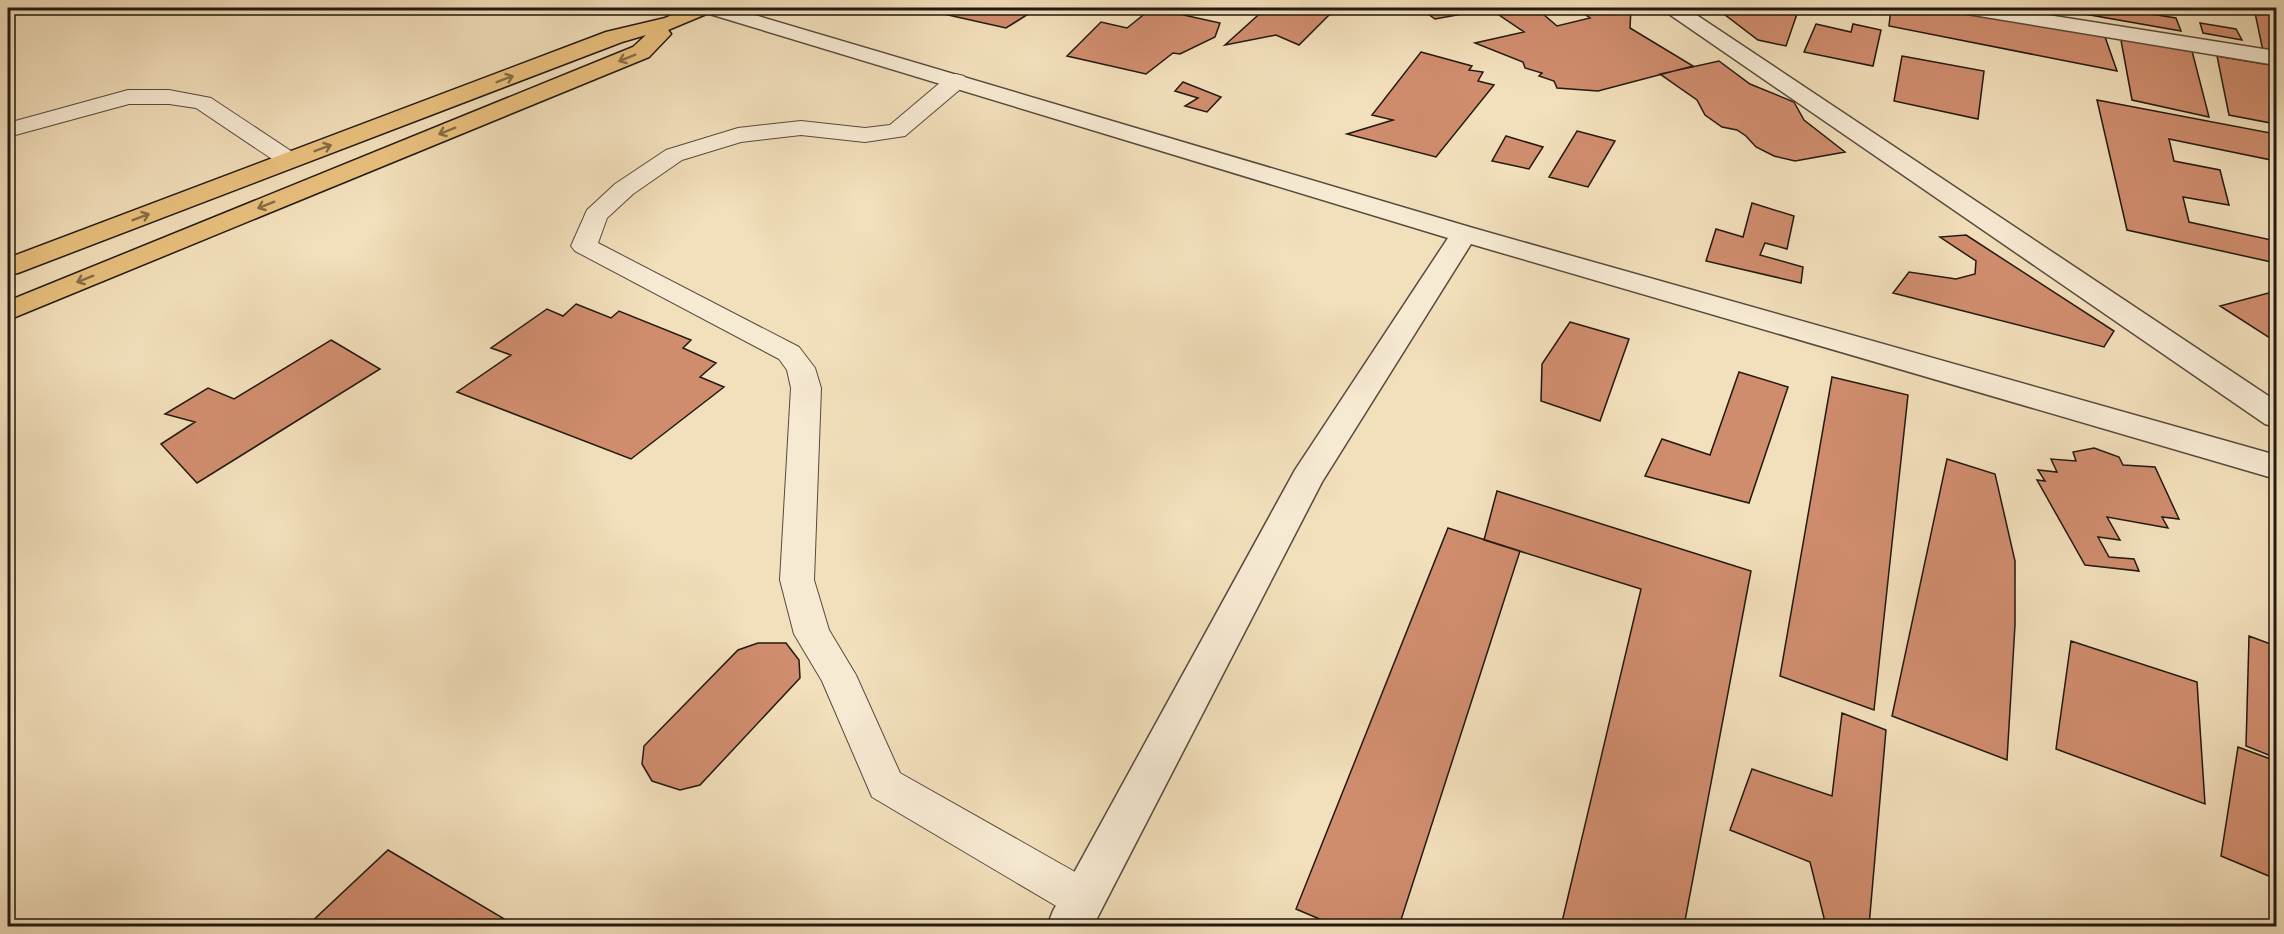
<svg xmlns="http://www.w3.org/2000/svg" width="2284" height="934" viewBox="0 0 2284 934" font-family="'Libre Bodoni',serif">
  <rect width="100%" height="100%" fill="#f2dfbb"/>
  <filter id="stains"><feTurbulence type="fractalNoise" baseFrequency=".00333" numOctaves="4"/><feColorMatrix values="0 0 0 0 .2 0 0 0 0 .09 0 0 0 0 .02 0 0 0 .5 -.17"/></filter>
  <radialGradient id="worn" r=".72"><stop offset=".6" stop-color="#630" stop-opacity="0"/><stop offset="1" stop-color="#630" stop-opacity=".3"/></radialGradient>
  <!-- building -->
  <path fill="#d08d6e" stroke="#221910" stroke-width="1.5" d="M 917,8 L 1016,8 L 1030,13 L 1006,28 Z
    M 1152,8 L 1220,23 L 1215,37 L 1180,54 L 1173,53 L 1146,74 L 1067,56 L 1101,22 L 1127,28 Z
    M 1266,8 L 1334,8 L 1335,9 L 1299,45 L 1276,35 L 1225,45 Z
    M 1394,8 L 1536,8 L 1557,26 L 1590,18 L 1576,8 L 1631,8 L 1630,28 L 1693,66 L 1598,91 L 1557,88 L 1554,81 L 1539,76 L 1542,73 L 1525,68 L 1523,62 L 1475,43 L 1524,32 L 1490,9 L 1435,19 L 1421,9 L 1397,10 Z
    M 1716,8 L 1799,8 L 1786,46 L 1758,40 Z
    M 1891,8 L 1961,8 L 2104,34 L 2117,71 L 1889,26 Z
    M 2042,8 L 2079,8 L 2079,14 Z
    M 2079,8 L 2113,8 L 2176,18 L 2181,31 L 2079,13 Z
    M 2254,8 L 2276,8 L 2276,53 L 2263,51 Z
    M 2200,23 L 2236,29 L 2242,40 L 2203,33 Z
    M 1816,24 L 1851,32 L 1853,24 L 1881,30 L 1873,66 L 1804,52 Z
    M 2120,35 L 2191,47 L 2209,117 L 2132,100 Z
    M 1421,52 L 1472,66 L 1469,70 L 1483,72 L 1478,81 L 1494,85 L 1436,157 L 1347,134 L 1393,120 L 1372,115 Z
    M 1902,56 L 1984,71 L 1978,119 L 1894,101 Z
    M 2217,56 L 2276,66 L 2276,124 L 2229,115 Z
    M 1719,61 L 1750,84 L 1794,102 L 1804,120 L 1845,152 L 1795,161 L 1774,156 L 1756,147 L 1746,136 L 1737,130 L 1722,127 L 1705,115 L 1697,100 L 1660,74 Z
    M 1183,82 L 1221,97 L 1207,112 L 1185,106 L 1198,98 L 1175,91 Z
    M 2097,100 L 2276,134 L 2276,161 L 2169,139 L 2174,161 L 2220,170 L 2229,205 L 2183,197 L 2189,222 L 2276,241 L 2276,263 L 2127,230 Z
    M 1577,131 L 1615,141 L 1588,187 L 1549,177 Z
    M 1506,136 L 1543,147 L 1529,169 L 1492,161 Z
    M 1752,203 L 1794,216 L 1787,249 L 1765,243 L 1760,255 L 1803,267 L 1801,283 L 1706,261 L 1716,229 L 1743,237 Z
    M 1966,235 L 2114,331 L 2104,347 L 1893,293 L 1909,272 L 1956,279 L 1975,274 L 1976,261 L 1940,237 Z
    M 2276,291 L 2276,342 L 2220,306 Z
    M 576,304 L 611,318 L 619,311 L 691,340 L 683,348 L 716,363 L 700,377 L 724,387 L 631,459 L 457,392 L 511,355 L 491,348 L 547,309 L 563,316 Z
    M 1570,322 L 1629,339 L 1600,421 L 1541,401 L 1542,364 Z
    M 331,340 L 380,369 L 197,483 L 161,444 L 195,422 L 165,414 L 208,388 L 234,399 Z
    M 1739,372 L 1788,387 L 1749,503 L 1645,476 L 1662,439 L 1710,455 Z
    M 1832,377 L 1908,395 L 1874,710 L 1780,676 Z
    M 2094,448 L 2119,457 L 2123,465 L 2155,467 L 2179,519 L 2162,517 L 2168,528 L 2107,517 L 2120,540 L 2098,537 L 2109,557 L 2134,559 L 2139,571 L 2085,565 L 2037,480 L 2045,481 L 2038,470 L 2057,472 L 2051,459 L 2076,461 L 2073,452 Z
    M 1947,459 L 1995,474 L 2015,561 L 2015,625 L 2007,760 L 1892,716 Z
    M 1497,491 L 1751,571 L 1684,926 L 1561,926 L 1641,589 L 1484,540 Z
    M 1448,528 L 1520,551 L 1399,926 L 1336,926 L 1296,909 Z
    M 2249,636 L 2276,646 L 2276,758 L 2246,746 Z
    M 2071,641 L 2197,682 L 2205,804 L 2056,749 Z
    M 758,643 L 786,643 L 799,660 L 800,678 L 700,785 L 680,790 L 652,781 L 642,764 L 644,746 L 738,650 Z
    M 1842,713 L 1886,730 L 1869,926 L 1826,926 L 1810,862 L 1730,830 L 1752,769 L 1832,796 Z
    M 2238,747 L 2276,761 L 2276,879 L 2221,856 Z
    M 388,850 L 516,926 L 307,926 Z"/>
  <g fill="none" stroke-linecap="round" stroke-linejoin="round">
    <!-- lane casing -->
    <g stroke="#564a3b" stroke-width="2">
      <path id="lane" d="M 956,74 L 964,76 L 967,81 L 964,86 L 905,136 L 865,142 L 801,135 L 741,142 L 682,160 L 633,194 L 607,218 L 598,243 L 799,347 L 815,368 L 821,388 L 814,580 L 829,630 L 856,675 L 900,773 L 1098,885 L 1104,899 L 1098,913 L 1083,919 L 1068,913 L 872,797 L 822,681 L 794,634 L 780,580 L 791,388 L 787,370 L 779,359 L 575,251 L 571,246 L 587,210 L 615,184 L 666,150 L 738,128 L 801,121 L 865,128 L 890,125 L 948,76 Z
        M 128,90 L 169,90 L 211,98 L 297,155 L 301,160 L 297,165 L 289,167 L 281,165 L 196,108 L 169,104 L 129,104 L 8,137 L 8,123 Z"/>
    </g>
    <!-- street casing -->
    <g stroke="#564a3b" stroke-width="3">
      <path id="street" d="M 700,8 L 731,8 L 1473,228 L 2276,455 L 2276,479 L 1471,244 L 1322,482 L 1093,926 L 1047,926 L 1053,911 L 1295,470 L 1448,238 L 703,12 Z
        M 1663,8 L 1686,8 L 2276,401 L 2276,427 L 2265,424 L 1666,12 Z
        M 1957,8 L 2003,8 L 2276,51 L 2276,65 L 1967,14 L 1960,12 Z"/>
    </g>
    <!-- primary casing -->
    <g stroke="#221910" stroke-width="3">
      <path id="primary" d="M 688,8 L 714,8 L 711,12 L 668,30 L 671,34 L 649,57 L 8,320 L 8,301 L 633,47 L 646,35 L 622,42 L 18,273 L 8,275 L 8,258 L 606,32 L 665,18 Z"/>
    </g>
    <!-- lane -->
    <use href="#lane" fill="#f7ead3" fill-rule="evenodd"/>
    <!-- street -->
    <use href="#street" fill="#f7ead3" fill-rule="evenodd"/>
    <!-- primary -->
    <use href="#primary" fill="#e9c07e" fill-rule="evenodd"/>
  </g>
  <!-- one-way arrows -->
  <defs><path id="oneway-shaft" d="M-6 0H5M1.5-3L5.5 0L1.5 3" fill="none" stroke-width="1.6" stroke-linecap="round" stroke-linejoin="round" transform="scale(1.5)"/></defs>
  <g stroke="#866c47">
    <use href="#oneway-shaft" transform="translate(627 58) rotate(158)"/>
    <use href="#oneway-shaft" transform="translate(505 79) rotate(-21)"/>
    <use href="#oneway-shaft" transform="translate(447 131) rotate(158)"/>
    <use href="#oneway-shaft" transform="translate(323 148) rotate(-21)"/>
    <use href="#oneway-shaft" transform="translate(266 205) rotate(158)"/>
    <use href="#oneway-shaft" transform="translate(141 217) rotate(-21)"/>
    <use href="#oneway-shaft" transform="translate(85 279) rotate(158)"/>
  </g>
  <!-- margin -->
  <rect width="2284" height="934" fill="none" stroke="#f2dfbb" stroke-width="30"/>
  <rect x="9" y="9" width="2266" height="916" fill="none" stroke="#221910" stroke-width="3"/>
  <rect x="15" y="15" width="2254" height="904" fill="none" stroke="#221910" stroke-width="1.5"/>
  <rect width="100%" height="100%" filter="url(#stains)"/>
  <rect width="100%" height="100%" fill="url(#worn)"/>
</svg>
